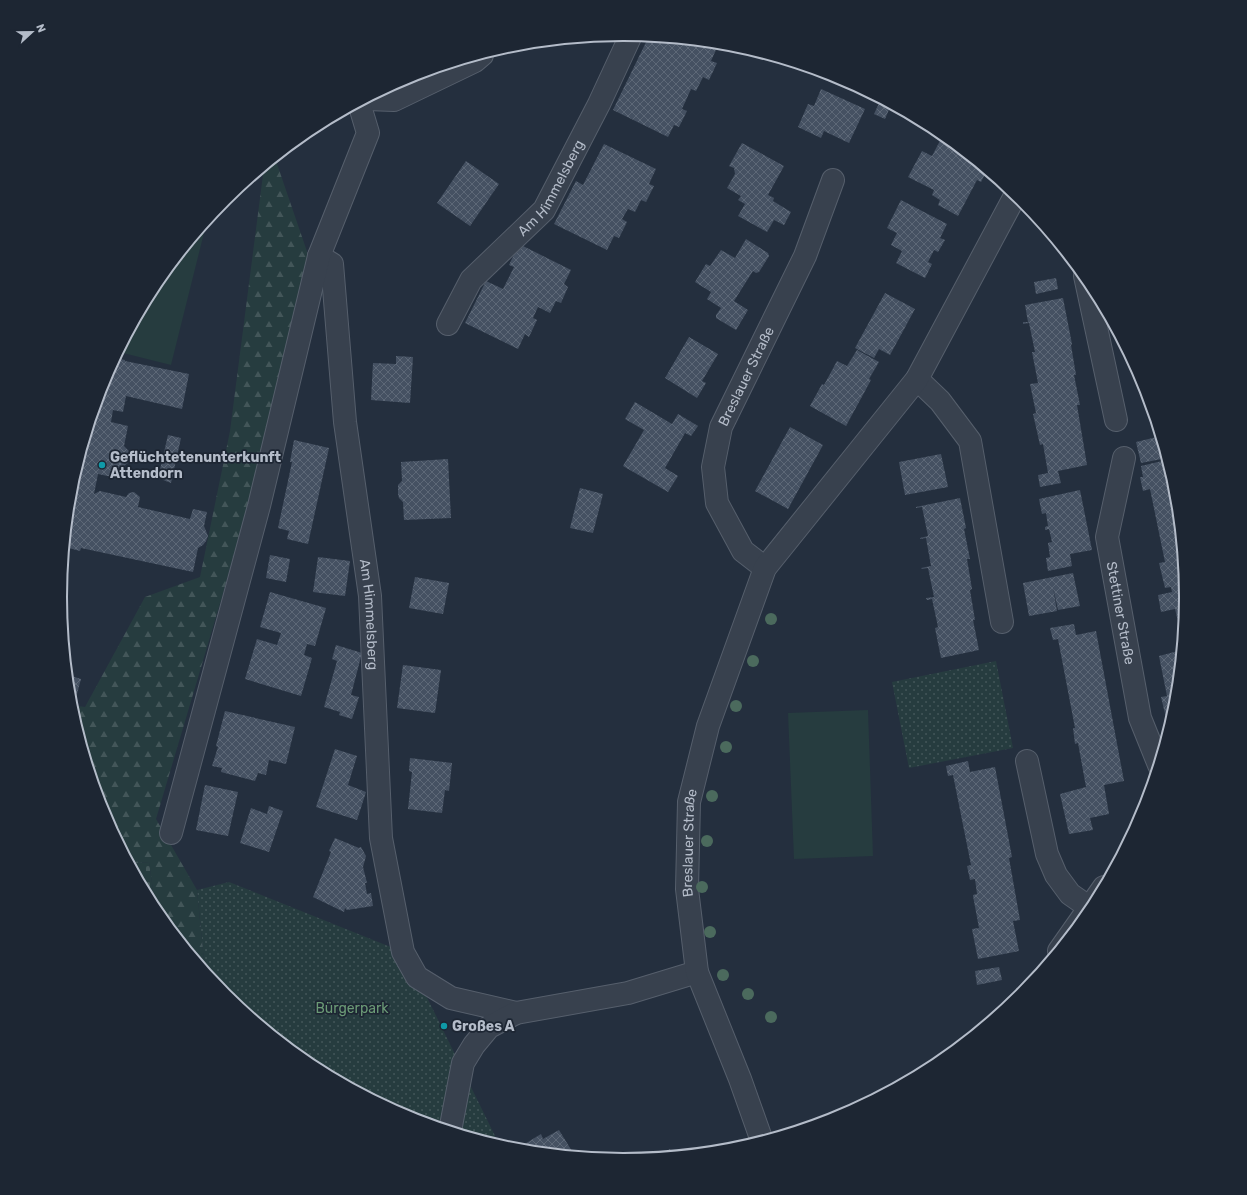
<svg xmlns="http://www.w3.org/2000/svg" width="1247" height="1195" viewBox="0 0 1247 1195" font-family="Rubik,sans-serif">
  <defs>
    <pattern id="grass-dots" width="8" height="8" patternUnits="userSpaceOnUse"><rect width="8" height="8" fill="#263c3f"/><path d="M2 2h.1M6 6h.1" fill="none" stroke="#435659" stroke-width="1.8" stroke-linecap="round"/></pattern>
    <pattern id="forest-firs" width="22" height="20" patternUnits="userSpaceOnUse"><rect width="22" height="20" fill="#263c3f"/><path d="M5 1l3.5 6h-7zM16 11l3.5 6h-7z" fill="#435659"/></pattern>
    <pattern id="cemetery-stones" width="16" height="16" patternUnits="userSpaceOnUse"><rect width="16" height="16" fill="#263c3f"/><path d="M2 7V4a2 2 0 0 1 4 0v3zM10 15v-3a2 2 0 0 1 4 0v3z" fill="#435659"/></pattern>
    <pattern id="building-cross-hatch" width="8" height="8" patternUnits="userSpaceOnUse"><rect width="8" height="8" fill="#455162"/><path d="M0 0l8 8M0 8l8-8" fill="none" stroke="#5d6877"/></pattern>
  </defs>
  <rect width="100%" height="100%" fill="#242f3e"/>
  <!-- grass -->
  <path fill="url(#grass-dots)" d="M 996,661 L 1013,748 L 909,768 L 892,682 Z
    M 229,882 L 403,952 L 417,977 L 500,1146 L 408,1118 L 310,1066 L 225,996 L 205,971 L 197,890 Z"/>
  <!-- forest -->
  <path fill="url(#forest-firs)" d="M 275,158 L 313,269 L 224,590 L 156,819 L 197,890 L 205,971 L 156,912 L 149,862 L 130,864 L 103,813 L 71,705 L 85,707 L 145,597 L 200,577 L 230,431 L 264,167 Z"/>
  <!-- cemetery -->
  <path fill="url(#cemetery-stones)" d="M 149,862 L 156,912 L 130,864 Z"/>
  <!-- garden -->
  <path fill="#263c3f" d="M 207,221 L 171,365 L 119,352 L 155,284 Z
    M 868,710 L 873,856 L 794,859 L 788,713 Z"/>
  <!-- building -->
  <path fill="url(#building-cross-hatch)" d="M 649,36 L 719,43 L 711,61 L 717,63 L 709,80 L 703,77 L 696,91 L 691,89 L 682,109 L 687,111 L 679,127 L 674,125 L 668,137 L 613,110 Z
    M 821,89 L 865,109 L 849,143 L 824,131 L 821,138 L 798,127 L 808,104 L 814,106 Z
    M 881,99 L 891,105 L 885,119 L 874,114 Z
    M 943,135 L 987,170 L 981,182 L 977,180 L 958,216 L 938,205 L 940,200 L 932,195 L 934,190 L 908,177 L 922,151 L 932,156 Z
    M 742,143 L 784,166 L 768,195 L 774,198 L 773,201 L 791,212 L 784,225 L 774,220 L 767,232 L 738,216 L 745,204 L 738,200 L 741,196 L 727,188 L 735,174 L 734,168 L 729,166 Z
    M 604,144 L 656,169 L 649,184 L 654,186 L 646,202 L 641,200 L 635,212 L 628,209 L 622,219 L 627,222 L 619,238 L 614,236 L 607,250 L 554,224 L 576,181 L 583,185 Z
    M 466,161 L 499,184 L 470,226 L 437,203 Z
    M 901,200 L 947,224 L 940,238 L 945,240 L 938,252 L 934,250 L 928,262 L 932,264 L 925,278 L 896,263 L 902,251 L 891,245 L 897,233 L 887,228 Z
    M 746,239 L 768,253 L 769,256 L 759,272 L 756,273 L 753,271 L 734,301 L 748,310 L 736,330 L 716,318 L 716,315 L 721,308 L 707,299 L 711,292 L 695,282 L 706,264 L 710,266 L 721,250 L 735,258 Z
    M 519,244 L 571,270 L 564,284 L 568,287 L 561,303 L 556,301 L 550,313 L 538,307 L 533,318 L 537,320 L 529,337 L 525,334 L 518,349 L 465,323 L 486,281 L 503,289 L 514,267 L 509,265 Z
    M 1056,278 L 1058,289 L 1036,294 L 1034,282 Z
    M 885,293 L 915,309 L 890,355 L 879,349 L 874,358 L 855,348 Z
    M 1063,298 L 1072,344 L 1071,345 L 1076,375 L 1074,375 L 1080,405 L 1077,405 L 1087,465 L 1058,471 L 1061,483 L 1040,487 L 1038,475 L 1048,473 L 1043,444 L 1040,445 L 1033,414 L 1036,413 L 1030,384 L 1038,383 L 1032,352 L 1035,352 L 1029,323 L 1023,324 L 1023,322 L 1028,322 L 1025,305 Z
    M 689,337 L 718,354 L 702,381 L 706,383 L 697,398 L 665,378 Z
    M 857,350 L 879,362 L 869,379 L 871,380 L 846,426 L 810,406 L 822,384 L 824,385 L 837,361 L 847,366 Z
    M 396,356 L 413,357 L 410,403 L 371,400 L 373,363 L 396,364 Z
    M 116,358 L 125,360 L 125,361 L 189,374 L 182,409 L 126,396 L 123,412 L 113,410 L 111,422 L 128,426 L 124,446 L 130,452 L 131,456 L 130,461 L 124,466 L 119,467 L 117,478 L 98,474 L 94,494 L 100,491 L 126,497 L 129,493 L 134,492 L 140,497 L 138,507 L 190,519 L 193,509 L 207,512 L 204,526 L 208,536 L 206,541 L 203,545 L 198,548 L 193,572 L 81,548 L 80,551 L 65,547 L 71,487 L 103,382 Z
    M 635,402 L 672,424 L 678,414 L 698,426 L 691,436 L 685,433 L 665,468 L 678,476 L 668,492 L 623,466 L 644,430 L 625,419 Z
    M 790,427 L 823,445 L 788,509 L 755,491 Z
    M 168,435 L 181,438 L 171,483 L 158,478 Z
    M 1161,436 L 1167,458 L 1141,463 L 1136,442 Z
    M 294,440 L 329,448 L 308,544 L 287,539 L 289,531 L 278,528 L 292,462 L 290,462 Z
    M 941,454 L 948,487 L 905,495 L 899,462 Z
    M 448,459 L 451,518 L 404,520 L 403,502 L 399,498 L 398,494 L 398,485 L 402,481 L 401,462 Z
    M 1162,461 L 1167,485 L 1175,483 L 1176,488 L 1187,598 L 1183,642 L 1175,609 L 1161,612 L 1158,595 L 1172,592 L 1171,587 L 1165,588 L 1159,563 L 1165,562 L 1150,489 L 1143,491 L 1140,477 L 1143,477 L 1141,466 Z
    M 580,488 L 603,494 L 593,533 L 570,528 Z
    M 1080,490 L 1092,550 L 1070,554 L 1072,566 L 1048,571 L 1046,558 L 1050,557 L 1048,543 L 1052,542 L 1049,529 L 1045,530 L 1045,527 L 1048,526 L 1046,513 L 1042,514 L 1039,499 Z
    M 960,498 L 966,528 L 964,529 L 970,559 L 967,559 L 972,589 L 970,590 L 975,620 L 973,620 L 979,650 L 941,658 L 935,628 L 938,627 L 932,599 L 927,600 L 926,598 L 934,597 L 928,568 L 922,569 L 921,568 L 931,566 L 926,538 L 920,539 L 920,538 L 928,536 L 922,507 L 916,508 L 916,507 Z
    M 270,555 L 290,559 L 286,582 L 266,578 Z
    M 318,557 L 350,561 L 345,596 L 313,592 Z
    M 1073,573 L 1080,606 L 1058,610 L 1053,587 L 1057,611 L 1029,616 L 1023,583 Z
    M 415,577 L 449,583 L 443,614 L 409,608 Z
    M 270,592 L 326,608 L 315,646 L 307,644 L 304,655 L 312,658 L 301,696 L 245,679 L 257,639 L 277,645 L 281,633 L 260,627 Z
    M 1074,624 L 1076,635 L 1096,631 L 1124,781 L 1104,785 L 1109,814 L 1090,818 L 1093,830 L 1069,834 L 1060,794 L 1086,787 L 1078,743 L 1075,744 L 1073,728 L 1075,728 L 1058,639 L 1053,640 L 1050,628 Z
    M 336,645 L 362,653 L 351,695 L 359,697 L 352,719 L 339,715 L 340,712 L 324,707 L 337,661 L 332,659 Z
    M 1182,650 L 1176,708 L 1172,720 L 1167,722 L 1161,697 L 1167,696 L 1159,656 Z
    M 403,665 L 441,670 L 435,713 L 397,708 Z
    M 68,675 L 81,679 L 74,705 L 70,704 Z
    M 225,711 L 295,727 L 286,764 L 269,760 L 266,775 L 258,773 L 255,781 L 221,772 L 222,768 L 212,766 L 218,747 L 216,746 Z
    M 335,749 L 357,756 L 348,785 L 366,792 L 357,820 L 316,807 Z
    M 410,758 L 452,763 L 449,791 L 445,790 L 442,813 L 408,809 L 412,772 L 409,771 Z
    M 968,761 L 970,772 L 995,767 L 1012,857 L 1009,858 L 1020,920 L 1013,921 L 1019,951 L 978,959 L 972,929 L 979,928 L 973,896 L 973,895 L 977,894 L 975,879 L 970,880 L 967,866 L 971,865 L 953,775 L 948,776 L 946,766 Z
    M 205,785 L 238,792 L 228,836 L 196,830 Z
    M 269,806 L 283,811 L 269,852 L 240,843 L 251,808 L 267,814 Z
    M 335,838 L 359,848 L 361,847 L 366,856 L 363,867 L 367,883 L 365,883 L 367,894 L 371,893 L 373,906 L 347,910 L 345,908 L 344,912 L 313,897 L 331,852 L 329,851 Z
    M 999,967 L 1002,980 L 977,985 L 975,971 Z
    M 559,1130 L 575,1156 L 515,1150 L 541,1134 L 543,1139 Z
    M 670,1149 L 674,1156 L 655,1158 Z"/>
  <g fill="none" stroke-linecap="round" stroke-linejoin="round">
    <!-- minor casing -->
    <g stroke="#565f6c" stroke-width="24">
      <g id="minor">
        <path d="M 367,99 L 394,100 L 475,61 L 482,55"/>
        <path id="s1" d="M 319,256 L 332,264 L 345,422 L 370,596 L 381,838 L 403,952 L 417,977 L 451,998 L 516,1013"/>
        <path d="M 1085,276 L 1116,420"/>
        <path id="s2" d="M 448,324 L 471,280 L 544,210 L 599,104 L 631,35"/>
        <path d="M 917,379 L 940,401 L 970,441 L 1002,622"/>
        <path id="s3" d="M 1124,458 L 1107,537 L 1140,718 L 1159,765"/>
        <path id="s4" d="M 765,568 L 743,551 L 717,503 L 713,467 L 721,427 L 805,256 L 833,180"/>
        <path d="M 1027,761 L 1047,854 L 1056,875 L 1070,894 L 1090,908"/>
        <path d="M 171,833 L 259,506 L 319,256 L 368,133 L 359,103"/>
        <path d="M 1059,951 L 1104,887"/>
        <path d="M 450,1131 L 463,1063 L 474,1045 L 489,1027 L 516,1013 L 628,993 L 697,972"/>
        <path id="s5" d="M 762,1141 L 740,1079 L 697,972 L 687,889 L 689,802 L 708,726 L 765,568 L 917,379 L 1016,194"/>
      </g>
    </g>
    <!-- minor -->
    <use href="#minor" stroke="#38414e" stroke-width="22"/>
  </g>
  <!-- trees -->
  <g fill="#4b6a5d">
    <circle cx="771" cy="619" r="6"/>
    <circle cx="753" cy="661" r="6"/>
    <circle cx="736" cy="706" r="6"/>
    <circle cx="726" cy="747" r="6"/>
    <circle cx="712" cy="796" r="6"/>
    <circle cx="707" cy="841" r="6"/>
    <circle cx="702" cy="887" r="6"/>
    <circle cx="710" cy="932" r="6"/>
    <circle cx="723" cy="975" r="6"/>
    <circle cx="748" cy="994" r="6"/>
    <circle cx="771" cy="1017" r="6"/>
  </g>
  <!-- markers -->
  <g fill="#0f9aa8" stroke="#1d2633" stroke-width="1.5">
    <circle cx="102" cy="465" r="4"/>
    <circle cx="444" cy="1026" r="4"/>
  </g>
  <g text-anchor="middle" stroke-width="3.5" stroke-linejoin="round" paint-order="stroke">
    <!-- street labels -->
    <g font-size="14" fill="#b4bcc9" stroke="#1d2633">
      <text dy="5" stroke="none"><textPath href="#s2" startOffset="173">Am Himmelsberg</textPath></text>
      <text dy="5" stroke="none"><textPath href="#s4" startOffset="216">Breslauer Straße</textPath></text>
      <text dy="5" stroke="none"><textPath href="#s3" startOffset="158">Stettiner Straße</textPath></text>
      <text dy="5" stroke="none"><textPath href="#s1" startOffset="368">Am Himmelsberg</textPath></text>
      <text dy="5" stroke="none"><textPath href="#s5" startOffset="311">Breslauer Straße</textPath></text>
    </g>
    <!-- poi labels -->
    <g font-size="14" font-weight="bold" fill="#b4bcc9" stroke="#1d2633" text-anchor="start">
      <text x="110" y="462">Geflüchtetenunterkunft<tspan x="110" dy="16">Attendorn</tspan></text>
      <text x="452" y="1031">Großes A</text>
    </g>
    <!-- park labels -->
    <g font-size="14" fill="#6b9a76" stroke="#1d2633">
      <text x="352" y="1013">Bürgerpark</text>
    </g>
  </g>
  <!-- crop -->
  <path d="M0 0H1247V1195H0ZM67 597a556 556 0 1 1 1112 0a556 556 0 1 1-1112 0Z" fill="#1d2633" fill-rule="evenodd"/>
  <path fill="none" stroke="#b4bcc9" stroke-width="2" d="M67 597a556 556 0 1 1 1112 0a556 556 0 1 1-1112 0Z"/>
  <!-- north arrow -->
  <g transform="translate(32 32) rotate(68)" stroke="#1d2633" stroke-width="3" paint-order="stroke">
  <path d="M0-3L7 15L0 10L-7 15Z" fill="#b4bcc9"/>
  <text y="-6" font-size="11" font-weight="bold" text-anchor="middle" fill="#b4bcc9">N</text>
  </g>
</svg>
